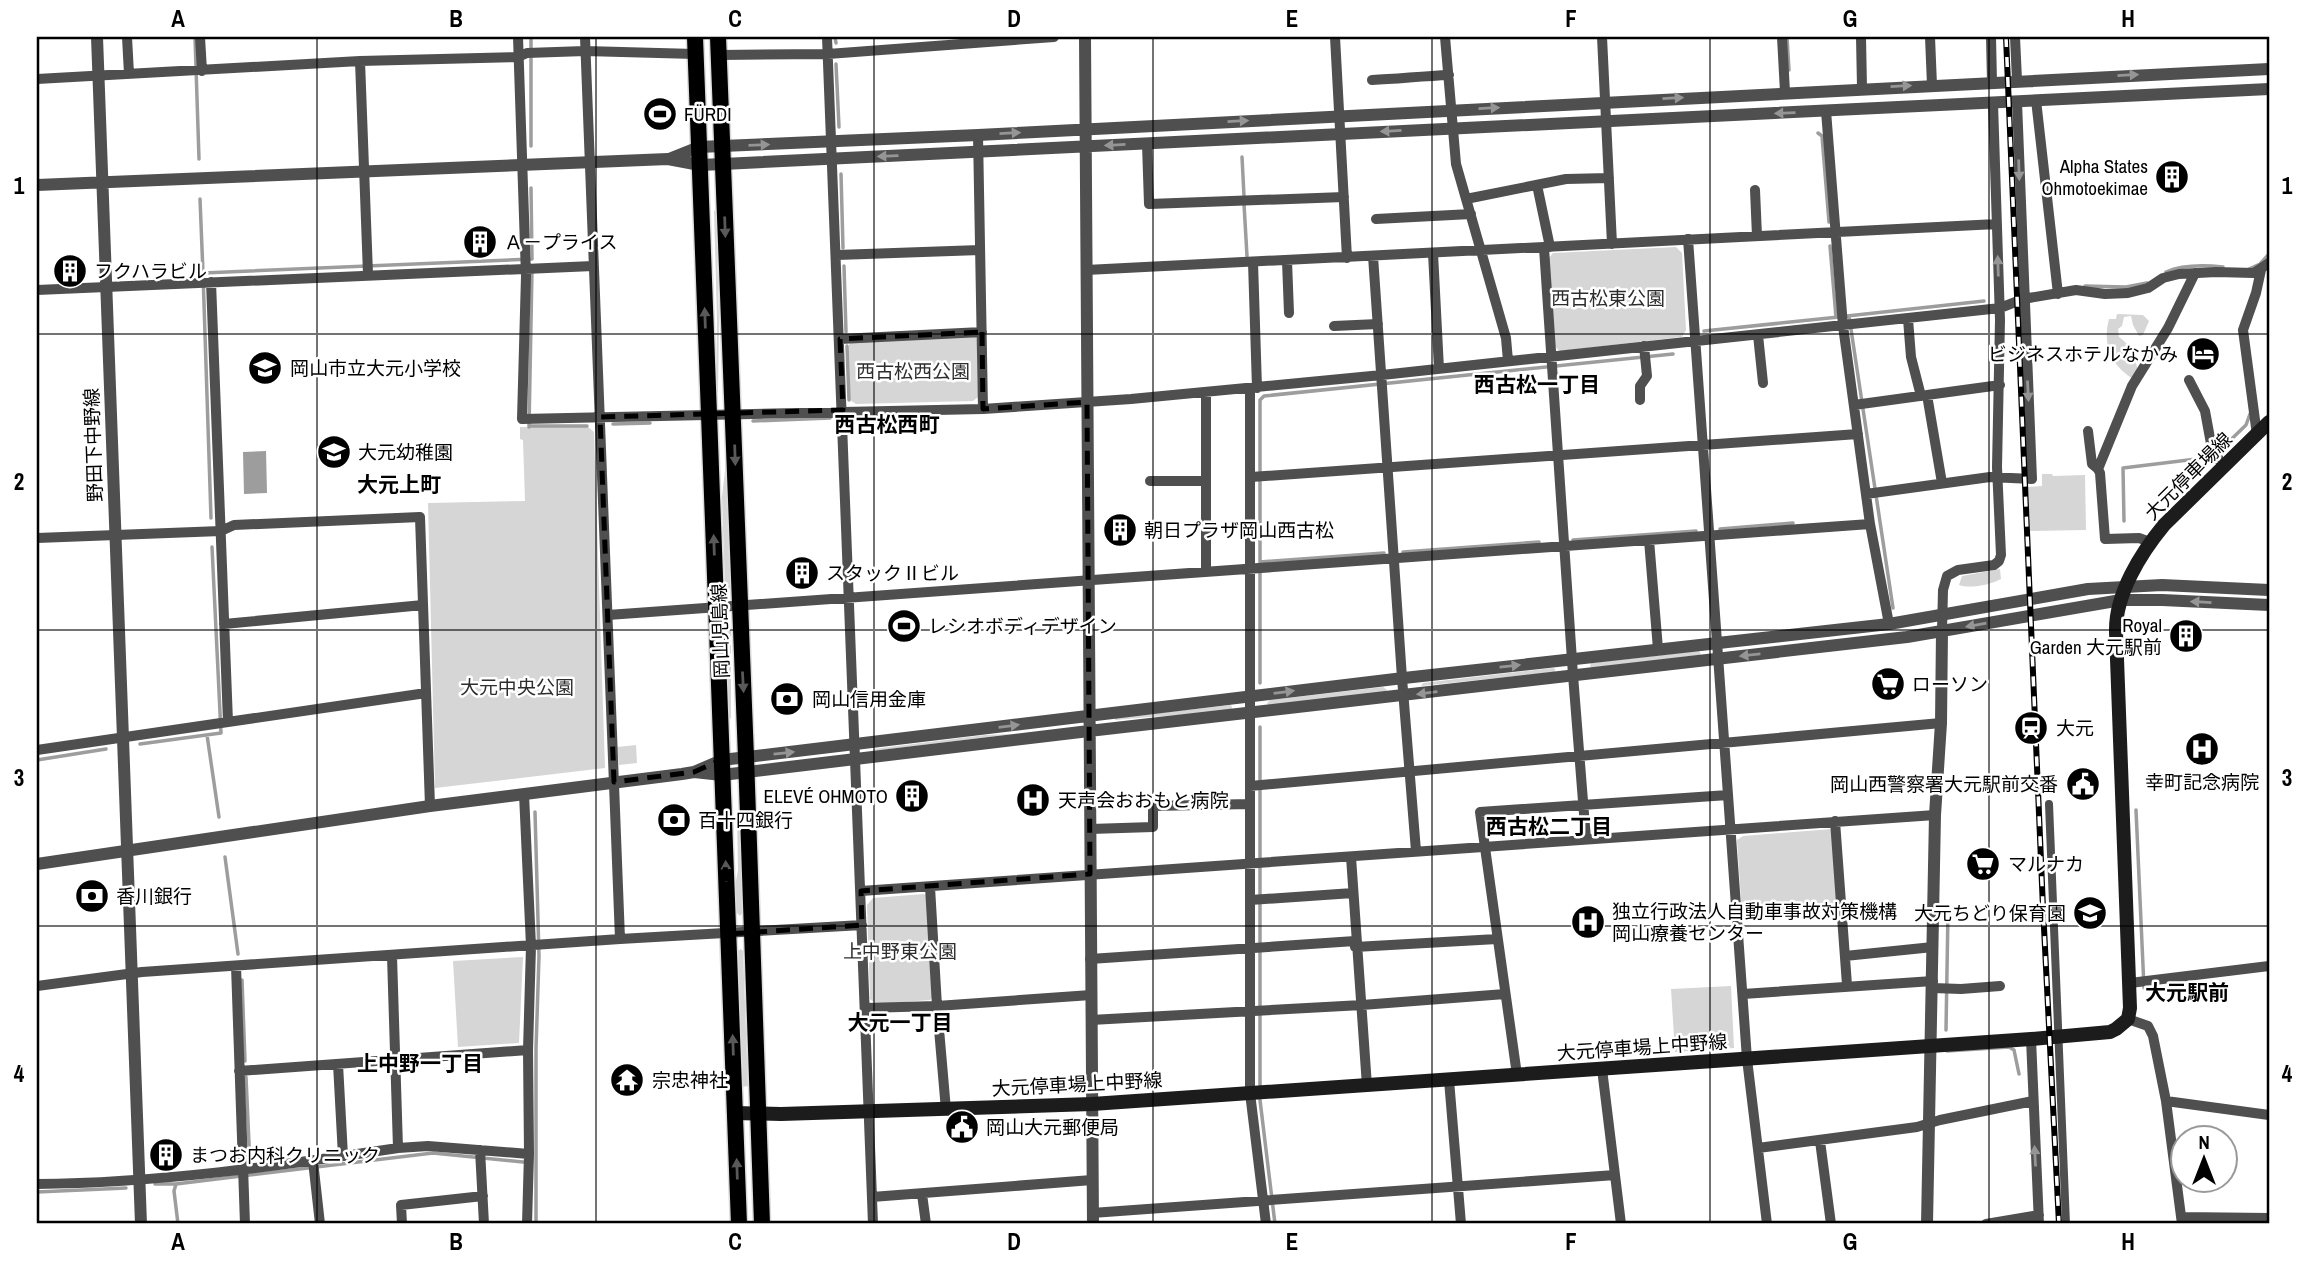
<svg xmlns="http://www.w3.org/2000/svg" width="2306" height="1261" viewBox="0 0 2306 1261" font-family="'Archivo Narrow','Noto Sans JP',sans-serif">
  <rect width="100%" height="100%" fill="#fff"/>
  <!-- green -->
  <path fill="#d6d6d6" d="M 714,210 L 716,212 L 719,320 L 718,393 L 716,391 L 717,320 Z
    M 1676,247 L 1682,253 L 1686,330 L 1682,337 L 1560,351 L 1554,346 L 1549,258 L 1553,253 Z
    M 2117,314 L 2143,315 L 2149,321 L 2143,335 L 2139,336 L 2133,325 L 2131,316 L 2124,317 L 2122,326 L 2118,329 L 2119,337 C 2130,344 2136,359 2138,372 L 2133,379 C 2111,365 2102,345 2109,319 L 2116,319 Z
    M 974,336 L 977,339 L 978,397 L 973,401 L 856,404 L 850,400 L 849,345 L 851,342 Z
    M 520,427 L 588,427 L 594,432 L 605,768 L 435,788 L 428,503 L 525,501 L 523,440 L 520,439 Z
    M 725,439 L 727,441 L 731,587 L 728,591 L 725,587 L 722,497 L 725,471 Z
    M 2042,474 L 2052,474 L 2053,476 L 2085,475 L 2086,530 L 2030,531 L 2028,487 L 2042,486 Z
    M 2000,569 L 2001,579 C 1990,585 1970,589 1959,585 L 1962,576 Z
    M 727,624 L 731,627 L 731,719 L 729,717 L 725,627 Z
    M 1699,651 L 1701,655 L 1591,668 L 1590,666 L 1591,663 Z
    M 1553,668 L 1555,669 L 1555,672 L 1421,686 L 1423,683 Z
    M 1383,687 L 1387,690 L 1386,692 L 1269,706 L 1267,703 L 1270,700 Z
    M 1231,705 L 1233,710 C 1193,715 1154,716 1115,720 L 1115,718 Z
    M 1013,734 L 873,751 L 873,749 L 985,735 Z
    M 636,745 L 637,763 L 619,765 L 617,747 Z
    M 737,815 L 739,817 L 743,912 L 740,916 L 736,912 L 735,886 L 738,870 Z
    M 1832,829 L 1837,908 L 1742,915 L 1737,840 L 1743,836 Z
    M 924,894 L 928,896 L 934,996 L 930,1000 L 876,1004 L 870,999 L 867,905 L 873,898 Z
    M 741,949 L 743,951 L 748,1086 L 742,1087 L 738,951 Z
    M 523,957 L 519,1043 L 458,1047 L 453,961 Z
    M 1731,986 L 1734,1048 L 1675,1052 L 1671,989 Z"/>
  <!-- water -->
  <path fill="#9d9d9d" d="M 266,451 L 267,493 L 244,494 L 243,452 Z"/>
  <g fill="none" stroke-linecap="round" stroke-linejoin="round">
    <!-- stream -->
    <path stroke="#9d9d9d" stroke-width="3.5" d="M 195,37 L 199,159
      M 835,37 L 836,43
      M 1787,37 L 1789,70
      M 836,64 L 839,127
      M 1818,133 L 1822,136 L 1829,222
      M 531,146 L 531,37
      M 1242,157 L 1244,196
      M 841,174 L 843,248
      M 531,188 L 532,259
      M 200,199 L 203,273
      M 1244,204 L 1247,256
      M 1830,246 L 1836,317
      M 844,266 L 846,332
      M 2249,269 L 2260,264 L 2269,254
      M 2166,272 C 2182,265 2205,265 2223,267
      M 2085,286 L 2126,287 L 2147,283
      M 1847,316 L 1984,301
      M 1849,316 L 1893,608
      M 1704,331 L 1839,317
      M 847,346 L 849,400
      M 753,421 L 830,418
      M 613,424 L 650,423
      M 529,426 L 587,426
      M 529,427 L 532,270
      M 211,518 L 203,273 L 532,259
      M 2124,521 L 2123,468 L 2213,457 L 2246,425 L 2250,414
      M 1720,529 L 1793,523
      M 1573,540 L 1696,531
      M 1403,552 L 1539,542
      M 1260,562 L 1384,553
      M 1260,683 L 1260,400 L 1264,396 L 1673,354
      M 207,735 L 219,817
      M 140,744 L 221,733 L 212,547
      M 37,760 L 106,749
      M 2136,810 L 2144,988
      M 535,812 L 539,956 L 536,1049 L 536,1224
      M 225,857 L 238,954
      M 242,980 L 245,1061
      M 1946,1030 L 1948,911
      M 1947,1051 L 2009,1047 L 2014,1050 L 2019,1074
      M 246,1077 L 250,1166
      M 1260,1087 L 1260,727
      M 1260,1100 L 1275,1224
      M 155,1184 L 176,1184 L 433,1153 L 523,1162
      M 176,1184 L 174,1191 L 178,1224
      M 37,1192 L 126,1188"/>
    <!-- primary casing -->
    <g stroke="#dbdbdb" stroke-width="19">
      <path id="primary" d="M 695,37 L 739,1224
        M 718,37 L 746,757 L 762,1224"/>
    </g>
    <!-- pedestrian -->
    <path stroke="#4f4f4f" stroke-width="8" d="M 2049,804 L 2066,1224"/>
    <!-- minor -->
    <path stroke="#4f4f4f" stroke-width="10" d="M 127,37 L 129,74
      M 200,37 L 202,71
      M 518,37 L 526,276 L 522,419 L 983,409 L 1131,399 L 1382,375 L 1991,309 L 2000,308 L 2023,299 L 2076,290 L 2105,294 L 2128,293 L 2148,288 L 2163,278 L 2179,274 L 2216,272 L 2254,273 L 2269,263
      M 585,37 L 620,939
      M 827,37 L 873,1224
      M 1335,37 L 1347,258
      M 1445,37 L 1456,164 L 1506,338 L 1508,361
      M 1602,37 L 1612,244
      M 1782,37 L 1785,92
      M 1861,37 L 1862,88
      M 1930,37 L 1932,85
      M 1991,37 L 1992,82
      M 2015,37 L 2017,80
      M 719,55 L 828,54 L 1054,37
      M 360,61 L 368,274
      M 37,79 L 360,61 L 518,57 L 527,53 L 585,51 L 695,54
      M 1372,80 C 1398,79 1422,76 1449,75
      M 2036,100 L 2058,294
      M 1826,111 L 1843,326 L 1870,524 L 1889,624
      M 978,135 L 983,409
      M 1147,144 L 1149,204 L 1344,197
      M 1537,185 L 1550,247
      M 1755,190 L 1757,236
      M 1466,199 L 1566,179 L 1609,178
      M 1376,219 L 1471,214
      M 1688,239 L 1747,1059 L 1767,1224
      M 1544,248 L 1573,675 L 1586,839
      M 1433,253 L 1439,369
      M 837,255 L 980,250
      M 1373,256 L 1402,678 L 1416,851
      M 1287,261 L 1289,313
      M 1253,262 L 1257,388
      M 1086,270 L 1997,224
      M 211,282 L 228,722
      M 37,290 L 593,266
      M 1908,319 L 1911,357 L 1921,396
      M 1334,326 L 1378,324
      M 1758,335 L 1763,383
      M 840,339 L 982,332
      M 2189,380 L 2205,411 L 2212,449 L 2224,467
      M 1250,388 L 1250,1093 L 1266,1224
      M 1206,392 L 1206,571
      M 1927,395 L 1942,483
      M 1640,400 L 1640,386 L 1647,376 L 1644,346
      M 1854,405 L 2000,385
      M 2088,431 L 2092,464 L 2098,469
      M 2257,435 L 2243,330 L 2256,293 L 2261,270
      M 1251,477 L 1858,434
      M 1150,481 L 1206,481
      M 1866,494 L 1990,477 L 2032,479 L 2017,102
      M 37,538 L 221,531 L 234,525 L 420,517 L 430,806
      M 1649,540 L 1658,649
      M 2150,542 L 2139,538 L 2105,539 L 2100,473 L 2098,469 L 2132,386 L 2168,328 L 2195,273
      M 608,615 L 1870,524
      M 224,624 L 423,605
      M 1942,631 L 1943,590 L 1947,576 L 1958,570 L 1994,565 L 1999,561 L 2001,555 L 1997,467 L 2000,320 L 1993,103
      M 37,750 L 426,693
      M 1250,786 L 1941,723
      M 524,794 L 531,946 L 528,1050 L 529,1154 L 527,1224
      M 1835,821 L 1847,985
      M 1090,829 L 1153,827 L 1153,806 L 1250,804
      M 1351,857 L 1367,1086
      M 930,887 L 937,1006 L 946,1110
      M 861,891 L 1935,815
      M 1250,900 L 1353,893
      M 1355,947 L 1497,939
      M 392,956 L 398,1148
      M 1845,956 L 1933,947
      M 1090,959 L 1355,941
      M 236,966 L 245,1224
      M 2130,983 L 2269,966
      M 37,986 L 142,972 L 620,939 L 862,925
      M 1933,988 L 1961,989 L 2000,986
      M 1743,994 L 1933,981
      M 865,1008 L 937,1006 L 1091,995
      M 2128,1019 L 2148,1026 L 2153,1036 L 2166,1101 L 2182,1224
      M 1091,1020 L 1362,1005 L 1505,994
      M 2031,1039 L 2039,1224
      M 338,1064 L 343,1156
      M 1602,1069 L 1621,1224
      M 239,1071 L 528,1050
      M 1517,1075 L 1480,812 L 1728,795
      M 1449,1080 L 1461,1224
      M 2166,1101 L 2269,1115
      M 1820,1141 L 1831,1224
      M 1758,1148 L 1917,1127 L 1940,1120 L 2033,1101
      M 480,1150 L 484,1224
      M 313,1161 L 320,1224
      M 37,1184 C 158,1183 278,1166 398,1148 L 428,1146 L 529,1154
      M 922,1194 L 926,1224
      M 872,1197 L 1092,1180
      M 1092,1213 L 1615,1175
      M 2181,1217 L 2269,1218
      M 402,1224 L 401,1205 L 483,1196
      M 1986,1224 L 2039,1215"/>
    <!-- tertiary -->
    <path stroke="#4f4f4f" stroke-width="12" d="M 97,37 L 141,1224
      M 1085,37 L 1093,1224
      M 669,159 L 699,147 L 978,135 L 2269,69
      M 37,185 L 668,159 L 700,165 L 723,164 L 2269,89
      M 694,772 L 722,760 L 1395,679 L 1889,624 L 2088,589 L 2162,585 L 2269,590
      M 37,864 L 430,806 L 682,774 L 694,772 L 722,775 L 1089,731 L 1907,637 L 2121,600 L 2162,600 L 2269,605
      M 1927,1224 L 1935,815 L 1941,723 L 1942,631"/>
    <!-- secondary -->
    <path stroke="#1c1c1c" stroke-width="14" d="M 735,1113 L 781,1114 L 1092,1104 L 2031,1039 L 2110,1032 L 2116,1029 L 2128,1019 L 2130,1008 L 2116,632 C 2115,594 2141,553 2164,525 L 2269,422"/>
    <!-- primary -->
    <use href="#primary" stroke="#000" stroke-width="16"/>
    <!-- rail casing -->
    <g stroke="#000" stroke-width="6">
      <path id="rail" d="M 2006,37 L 2043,908 L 2059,1224"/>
    </g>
    <!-- rail -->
    <use href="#rail" stroke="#fff" stroke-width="3.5" stroke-dasharray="10" stroke-linecap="butt"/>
  </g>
  <!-- one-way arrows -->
  <defs><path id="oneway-solid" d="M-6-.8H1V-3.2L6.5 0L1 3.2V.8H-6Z" transform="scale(1.75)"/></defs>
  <g fill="#959595">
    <use href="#oneway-solid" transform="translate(2128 75) rotate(-3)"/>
    <use href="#oneway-solid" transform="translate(1901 86) rotate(-3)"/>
    <use href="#oneway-solid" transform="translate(1673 98) rotate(-3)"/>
    <use href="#oneway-solid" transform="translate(1489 108) rotate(-3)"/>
    <use href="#oneway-solid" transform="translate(1785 113) rotate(178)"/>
    <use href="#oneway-solid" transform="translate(1238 121) rotate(-3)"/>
    <use href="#oneway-solid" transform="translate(1391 131) rotate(177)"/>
    <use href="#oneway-solid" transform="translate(1010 133) rotate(-3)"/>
    <use href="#oneway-solid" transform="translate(759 145) rotate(-2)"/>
    <use href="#oneway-solid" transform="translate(1115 145) rotate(177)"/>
    <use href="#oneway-solid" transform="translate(888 156) rotate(178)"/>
    <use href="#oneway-solid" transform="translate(2019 170) rotate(88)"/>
    <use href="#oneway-solid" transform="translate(1998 266) rotate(-92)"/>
    <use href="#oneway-solid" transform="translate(2028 391) rotate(87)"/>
    <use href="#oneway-solid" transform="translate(2201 602) rotate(-177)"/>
    <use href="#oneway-solid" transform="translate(1976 625) rotate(170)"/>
    <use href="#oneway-solid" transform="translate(1750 655) rotate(174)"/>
    <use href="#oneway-solid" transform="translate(1510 666) rotate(-6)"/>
    <use href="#oneway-solid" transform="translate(1284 692) rotate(-7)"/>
    <use href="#oneway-solid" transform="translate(1427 693) rotate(173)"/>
    <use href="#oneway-solid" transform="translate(1009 726) rotate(-7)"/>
    <use href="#oneway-solid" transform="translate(784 753) rotate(-6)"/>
    <use href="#oneway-solid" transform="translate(2035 1156) rotate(-93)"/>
  </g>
  <g fill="#595959">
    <use href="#oneway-solid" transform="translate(725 227) rotate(88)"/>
    <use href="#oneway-solid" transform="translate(705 318) rotate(-92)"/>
    <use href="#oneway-solid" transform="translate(735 455) rotate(88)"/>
    <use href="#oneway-solid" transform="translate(714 545) rotate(-92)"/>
    <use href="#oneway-solid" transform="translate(743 682) rotate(87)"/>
    <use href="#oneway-solid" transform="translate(726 871) rotate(-92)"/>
    <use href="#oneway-solid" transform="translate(733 1045) rotate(-92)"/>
    <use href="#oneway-solid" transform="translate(737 1169) rotate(-92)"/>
  </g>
  <!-- marked area -->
  <path fill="none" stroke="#000" stroke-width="5" stroke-dasharray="14 9" stroke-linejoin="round" d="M 982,332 L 983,409 L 1087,402 L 1090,874 L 861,891 L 862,925 L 728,934 L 721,760 L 694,772 L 614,782 L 600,417 L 843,410 L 840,339 Z"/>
  <!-- grid -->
  <path fill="none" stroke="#000" stroke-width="2" stroke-opacity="0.55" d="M 317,37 L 317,1224M 596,37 L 596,1224M 874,37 L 874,1224M 1153,37 L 1153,1224M 1432,37 L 1432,1224M 1710,37 L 1710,1224M 1989,37 L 1989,1224M 37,334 L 2269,334M 37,630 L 2269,630M 37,926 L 2269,926"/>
  <!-- icons -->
  <defs>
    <g id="stadium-disc" transform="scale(1.75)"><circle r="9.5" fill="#000" stroke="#fff"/><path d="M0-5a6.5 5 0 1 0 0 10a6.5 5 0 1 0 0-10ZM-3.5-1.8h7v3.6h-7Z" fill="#fff"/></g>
    <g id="building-disc" transform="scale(1.75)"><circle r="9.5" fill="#000" stroke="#fff"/><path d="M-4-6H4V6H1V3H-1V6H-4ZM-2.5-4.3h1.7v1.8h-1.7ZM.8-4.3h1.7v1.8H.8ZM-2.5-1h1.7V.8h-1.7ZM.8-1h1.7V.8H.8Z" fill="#fff"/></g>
    <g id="hotel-disc" transform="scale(1.75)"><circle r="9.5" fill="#000" stroke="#fff"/><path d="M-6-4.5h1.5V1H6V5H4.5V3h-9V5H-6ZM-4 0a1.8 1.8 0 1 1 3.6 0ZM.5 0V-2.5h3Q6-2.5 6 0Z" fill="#fff"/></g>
    <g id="school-disc" transform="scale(1.75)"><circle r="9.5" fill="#000" stroke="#fff"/><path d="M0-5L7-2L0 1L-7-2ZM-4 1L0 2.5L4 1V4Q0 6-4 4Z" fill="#fff"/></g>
    <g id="supermarket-disc" transform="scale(1.75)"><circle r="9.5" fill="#000" stroke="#fff"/><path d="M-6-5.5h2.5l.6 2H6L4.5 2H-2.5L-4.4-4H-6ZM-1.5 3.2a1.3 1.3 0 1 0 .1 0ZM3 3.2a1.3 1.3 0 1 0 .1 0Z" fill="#fff"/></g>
    <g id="bank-disc" transform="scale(1.75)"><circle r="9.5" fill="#000" stroke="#fff"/><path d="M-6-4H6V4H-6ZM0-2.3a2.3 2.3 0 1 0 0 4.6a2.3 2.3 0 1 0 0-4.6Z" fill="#fff"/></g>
    <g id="station-disc" transform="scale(1.75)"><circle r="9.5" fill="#000" stroke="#fff"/><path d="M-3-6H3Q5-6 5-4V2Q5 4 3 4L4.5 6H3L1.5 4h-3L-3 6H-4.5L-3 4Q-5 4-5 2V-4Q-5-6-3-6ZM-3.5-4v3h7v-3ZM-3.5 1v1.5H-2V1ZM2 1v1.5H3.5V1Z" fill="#fff"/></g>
    <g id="hospital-disc" transform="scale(1.75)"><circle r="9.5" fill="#000" stroke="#fff"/><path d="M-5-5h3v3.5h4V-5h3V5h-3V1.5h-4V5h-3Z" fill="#fff"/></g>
    <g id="civic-disc" transform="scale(1.75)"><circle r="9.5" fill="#000" stroke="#fff"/><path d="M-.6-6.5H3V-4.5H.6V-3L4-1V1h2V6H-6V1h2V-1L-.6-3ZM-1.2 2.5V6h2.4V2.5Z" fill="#fff"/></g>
    <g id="temple-disc" transform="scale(1.75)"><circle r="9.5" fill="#000" stroke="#fff"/><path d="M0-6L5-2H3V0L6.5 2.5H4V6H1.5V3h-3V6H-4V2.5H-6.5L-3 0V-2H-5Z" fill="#fff"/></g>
  </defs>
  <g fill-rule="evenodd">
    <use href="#stadium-disc" x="660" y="114"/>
    <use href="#building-disc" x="2172" y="177"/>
    <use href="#building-disc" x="480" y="242"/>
    <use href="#building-disc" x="70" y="271"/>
    <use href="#hotel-disc" x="2203" y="354"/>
    <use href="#school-disc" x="265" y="368"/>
    <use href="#school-disc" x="334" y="452"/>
    <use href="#building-disc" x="1120" y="530"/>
    <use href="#building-disc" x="802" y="573"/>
    <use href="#stadium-disc" x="904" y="626"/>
    <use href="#building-disc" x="2186" y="636"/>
    <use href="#supermarket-disc" x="1888" y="684"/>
    <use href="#bank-disc" x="787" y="699"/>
    <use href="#station-disc" x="2031" y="728"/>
    <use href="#hospital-disc" x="2202" y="749"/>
    <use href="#civic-disc" x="2083" y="784"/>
    <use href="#building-disc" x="912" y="796"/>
    <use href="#hospital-disc" x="1033" y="800"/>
    <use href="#bank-disc" x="674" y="820"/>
    <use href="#supermarket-disc" x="1983" y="864"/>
    <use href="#bank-disc" x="92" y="896"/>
    <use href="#school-disc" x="2090" y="913"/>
    <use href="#hospital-disc" x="1588" y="922"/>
    <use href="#temple-disc" x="627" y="1080"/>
    <use href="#civic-disc" x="962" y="1127"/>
    <use href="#building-disc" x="166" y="1155"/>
  </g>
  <g text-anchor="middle" stroke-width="5" stroke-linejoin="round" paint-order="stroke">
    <!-- poi labels -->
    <g font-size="19" fill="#000" stroke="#fff" text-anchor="start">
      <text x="684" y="121">FÜRDI</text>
      <text x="2148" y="173" text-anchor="end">Alpha States<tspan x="2148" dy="22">Ohmotoekimae</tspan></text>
      <text x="504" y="249">Ａ－プライス</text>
      <text x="94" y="278">フクハラビル</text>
      <text x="2178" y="361" text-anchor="end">ビジネスホテルなかみ</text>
      <text x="290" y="375">岡山市立大元小学校</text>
      <text x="358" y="459">大元幼稚園</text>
      <text x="1144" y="537">朝日プラザ岡山西古松</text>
      <text x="826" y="580">スタックⅡビル</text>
      <text x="2162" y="632" text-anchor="end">Royal<tspan x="2162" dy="22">Garden 大元駅前</tspan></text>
      <text x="928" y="633">レシオボディデザイン</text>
      <text x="1912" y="691">ローソン</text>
      <text x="812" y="706">岡山信用金庫</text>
      <text x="2056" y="735">大元</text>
      <text x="2202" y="789" text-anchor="middle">幸町記念病院</text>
      <text x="2058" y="791" text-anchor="end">岡山西警察署大元駅前交番</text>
      <text x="888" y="803" text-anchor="end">ELEVÉ OHMOTO</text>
      <text x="1058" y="807">天声会おおもと病院</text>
      <text x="698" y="827">百十四銀行</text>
      <text x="2008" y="871">マルナカ</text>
      <text x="116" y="903">香川銀行</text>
      <text x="1612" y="918">独立行政法人自動車事故対策機構<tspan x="1612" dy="22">岡山療養センター</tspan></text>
      <text x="2066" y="920" text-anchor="end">大元ちどり保育園</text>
      <text x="652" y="1087">宗忠神社</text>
      <text x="986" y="1134">岡山大元郵便局</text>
      <text x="190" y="1162">まつお内科クリニック</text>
    </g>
    <!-- park labels -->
    <g font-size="19" fill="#2d2d2d" stroke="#fff">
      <text x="1608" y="305">西古松東公園</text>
      <text x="913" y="378">西古松西公園</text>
      <text x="517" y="694">大元中央公園</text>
      <text x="900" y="958">上中野東公園</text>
    </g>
    <!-- street labels -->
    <g font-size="19" fill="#000" stroke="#fff">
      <text transform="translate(93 445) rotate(-92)" y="7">野田下中野線</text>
      <text transform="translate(2188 476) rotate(-45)" y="7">大元停車場線</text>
      <text transform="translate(720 631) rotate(-92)" y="7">岡山児島線</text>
      <text transform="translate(1642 1047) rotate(-4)" y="7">大元停車場上中野線</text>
      <text transform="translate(1077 1084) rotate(-3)" y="7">大元停車場上中野線</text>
    </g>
    <!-- neighbourhood labels -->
    <g font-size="21" font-weight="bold" fill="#000" stroke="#fff">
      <text x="1537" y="392">西古松一丁目</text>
      <text x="887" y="432">西古松西町</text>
      <text x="399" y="492">大元上町</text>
      <text x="1549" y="834">西古松二丁目</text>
      <text x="2187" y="1000">大元駅前</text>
      <text x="900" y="1030">大元一丁目</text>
      <text x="420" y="1071">上中野一丁目</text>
    </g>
  </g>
  <!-- border -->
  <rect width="2306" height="1261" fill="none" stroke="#ffffff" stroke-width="77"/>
  <!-- north arrow -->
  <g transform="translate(2204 1159)"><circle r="33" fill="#ffffff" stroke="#999999" stroke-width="2"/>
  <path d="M0-5L12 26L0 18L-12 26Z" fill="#000000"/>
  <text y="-10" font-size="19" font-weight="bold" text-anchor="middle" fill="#000000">N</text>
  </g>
  <rect x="38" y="38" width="2230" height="1184" fill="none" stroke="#000" stroke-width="2.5"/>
  <g font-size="23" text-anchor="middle" font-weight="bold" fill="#000">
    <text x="178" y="27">A</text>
    <text x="456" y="27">B</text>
    <text x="735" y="27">C</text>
    <text x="1014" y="27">D</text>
    <text x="1292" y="27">E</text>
    <text x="1571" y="27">F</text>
    <text x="1850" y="27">G</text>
    <text x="2128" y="27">H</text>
    <text x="19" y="194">1</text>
    <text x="2287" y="194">1</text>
    <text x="19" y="490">2</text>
    <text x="2287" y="490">2</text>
    <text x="19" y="786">3</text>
    <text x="2287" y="786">3</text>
    <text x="19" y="1082">4</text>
    <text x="2287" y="1082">4</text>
    <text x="178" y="1250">A</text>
    <text x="456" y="1250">B</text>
    <text x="735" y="1250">C</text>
    <text x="1014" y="1250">D</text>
    <text x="1292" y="1250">E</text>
    <text x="1571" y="1250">F</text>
    <text x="1850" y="1250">G</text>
    <text x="2128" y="1250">H</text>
  </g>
</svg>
